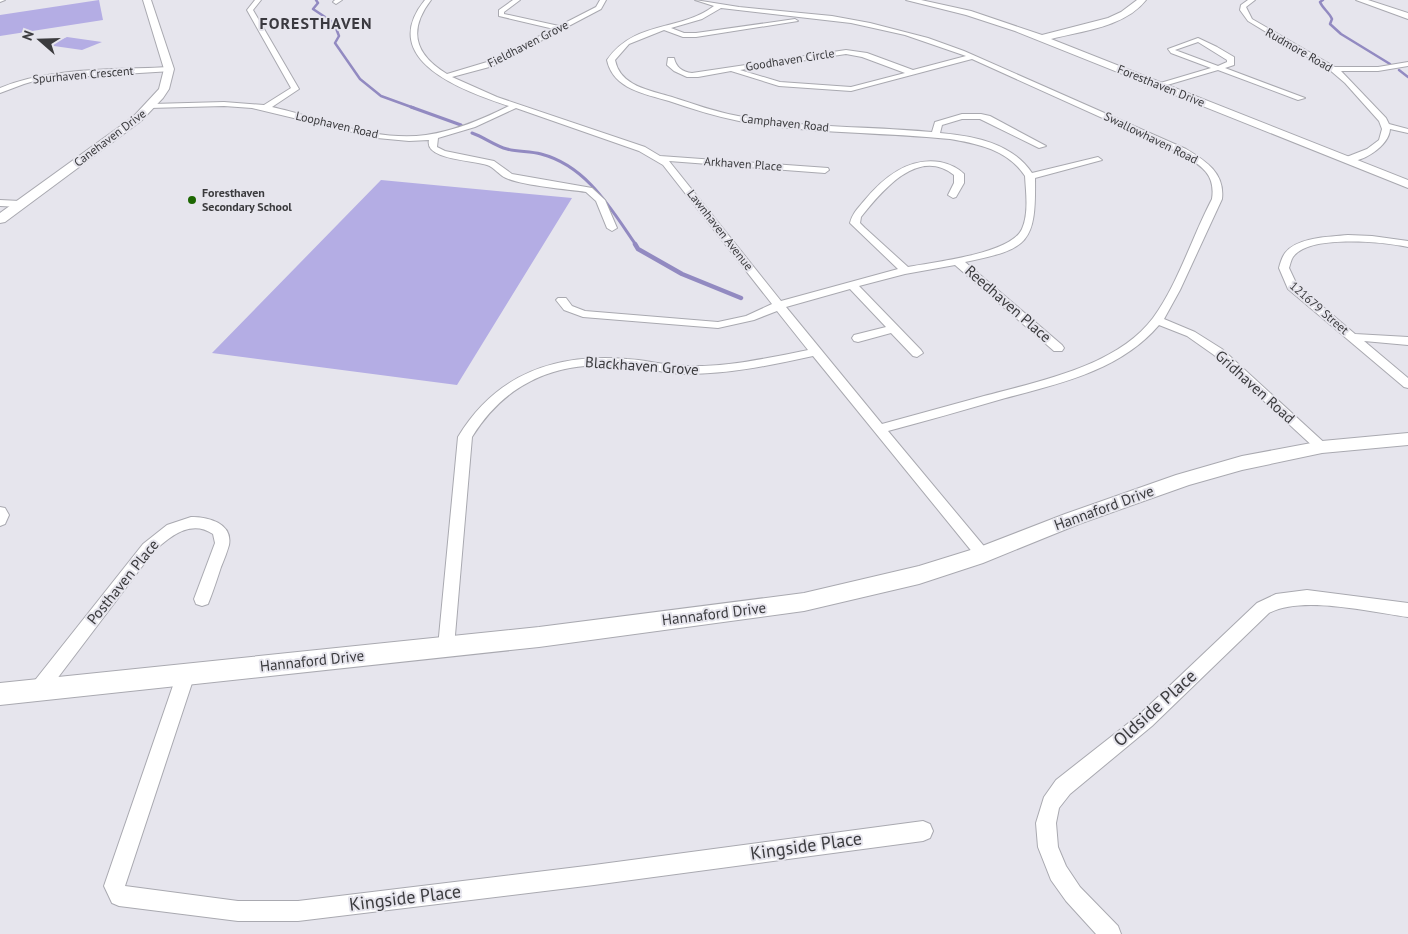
<svg xmlns="http://www.w3.org/2000/svg" width="1408" height="934" viewBox="0 0 1408 934" font-family="'PT Sans',sans-serif">
  <rect width="100%" height="100%" fill="#e6e5ed"/>
  <!-- green -->
  <path fill="#b4ade4" d="M 99,0 L 103,20 L 0,36 L 0,15 Z
    M 67,37 L 102,42 L 82,50 L 47,45 Z
    M 381,180 L 572,198 L 457,385 L 212,353 Z"/>
  <g fill="none" stroke-linecap="round" stroke-linejoin="round">
    <!-- stream-far2 -->
    <path stroke="#928ac1" stroke-width="2.5" d="M 316,0 L 318,3 L 313,9 L 334,23 L 339,36 L 335,43 L 360,79 L 381,96 L 414,108
      M 1323,0 L 1320,2 C 1323,9 1329,12 1332,19 L 1330,24 L 1341,34 L 1390,64
      M 1399,70 L 1408,77"/>
    <!-- stream-far1 -->
    <path stroke="#928ac1" stroke-width="3" d="M 411,107 L 461,125
      M 472,133 C 484,137 495,146 507,149 C 518,152 530,151 541,154 C 587,166 611,209 636,245"/>
    <!-- stream -->
    <path stroke="#928ac1" stroke-width="4.5" d="M 635,244 L 638,249 L 682,274 L 741,298"/>
    <!-- street casing -->
    <g stroke="#a9a9b0" stroke-width="2">
      <path id="street" d="M 0,0 L 5,0 L 0,2 Z
        M 255,0 L 261,0 L 253,10 L 299,89 L 272,107 C 322,118 374,142 426,135 C 455,131 483,119 509,106 C 464,91 376,60 425,0 L 431,0 C 408,30 414,54 447,74 L 487,62 L 554,29 L 499,16 L 499,10 L 513,0 L 520,0 L 504,12 L 504,14 L 559,26 L 596,7 L 600,0 L 606,0 L 601,9 L 493,66 L 452,77 L 497,97 L 645,147 L 660,156 L 828,168 L 829,170 L 825,173 L 669,161 L 781,301 L 898,269 L 850,223 C 852,214 858,208 864,201 C 883,178 908,157 940,162 C 949,164 957,167 964,174 L 964,183 L 956,197 L 953,198 L 948,195 L 954,183 L 954,175 C 918,146 881,192 861,217 L 860,223 L 865,228 L 908,267 C 933,262 1011,254 1022,229 C 1029,213 1026,193 1025,176 C 1008,150 979,144 950,139 C 880,132 808,134 739,121 C 715,116 692,109 669,101 C 645,94 613,89 607,60 C 635,20 679,32 714,6 L 695,0 L 739,7 L 832,16 L 870,23 L 928,38 L 964,51 L 1186,149 C 1206,161 1225,173 1222,199 L 1180,290 L 1164,319 L 1195,332 L 1222,349 L 1329,447 L 1327,450 L 1317,450 L 1214,355 L 1187,336 L 1159,325 C 1120,371 1058,384 1002,399 C 964,410 926,421 888,431 L 988,551 L 991,555 L 988,559 L 983,561 L 978,559 L 813,356 C 772,365 730,374 688,374 C 668,374 648,368 628,366 C 561,360 508,379 472,437 L 454,647 L 452,652 L 446,654 L 440,652 L 438,647 L 458,437 C 496,374 555,353 627,359 C 647,360 667,366 687,366 C 728,367 768,358 808,350 L 777,311 L 754,320 L 718,328 L 583,317 L 564,310 L 556,300 L 558,298 L 566,298 L 572,306 L 585,311 L 718,322 L 746,316 L 772,304 L 663,165 L 639,151 L 516,108 L 475,127 L 438,138 L 437,147 L 445,151 L 494,161 L 512,174 L 592,188 L 605,200 L 617,228 L 612,231 L 607,228 L 596,201 L 586,192 C 566,189 523,186 506,178 C 499,175 494,167 487,165 C 473,160 424,160 429,140 L 409,141 L 377,138 L 252,108 L 224,106 L 149,108 L 148,106 L 152,104 L 224,102 L 264,105 L 291,88 L 247,10 ZM 721,8 L 851,23 L 905,35 L 966,56 L 913,70 L 867,53 L 846,50 L 692,73 C 682,72 676,67 674,58 L 668,58 L 667,65 L 674,71 L 687,77 L 698,77 L 731,71 L 779,86 L 851,91 L 972,59 L 1180,153 C 1200,165 1216,173 1212,199 C 1192,237 1178,284 1153,318 C 1117,366 1040,381 984,396 C 950,405 916,415 882,424 L 786,307 L 850,289 L 886,327 L 854,335 L 852,338 L 854,341 L 858,342 L 891,333 L 913,356 L 917,357 L 923,353 L 921,350 L 859,286 L 905,274 L 955,265 L 1054,351 L 1062,351 L 1064,348 L 1062,345 L 965,262 C 1029,249 1036,243 1035,178 L 1102,160 L 1098,157 L 1032,173 C 1012,143 974,136 940,133 L 942,125 L 962,119 L 980,119 L 1039,148 L 1046,146 L 990,116 L 981,114 L 962,114 L 935,122 L 932,132 C 867,126 802,128 738,116 C 715,112 694,104 672,97 C 649,90 620,86 615,60 L 629,44 L 664,30 L 683,37 L 696,37 L 798,21 L 795,19 L 696,33 L 684,33 L 671,28 L 702,19 ZM 846,54 L 862,57 L 905,73 L 851,87 L 780,82 L 740,70 Z
        M 335,0 L 342,0 L 336,4 L 333,2 Z
        M 1248,0 L 1255,0 L 1246,7 L 1252,19 L 1335,67 L 1378,67 L 1408,62 L 1408,66 L 1378,71 L 1341,71 L 1386,118 L 1389,124 L 1408,129 L 1408,133 L 1390,129 C 1389,147 1360,164 1344,162 L 1344,158 L 1367,149 L 1379,140 L 1382,129 L 1379,121 L 1345,83 L 1331,71 L 1248,21 L 1240,10 L 1241,5 Z
        M 1198,38 L 1217,47 L 1234,57 L 1234,65 L 1225,68 L 1305,98 L 1298,100 L 1218,70 L 1157,88 L 1157,84 L 1211,68 L 1171,53 L 1168,49 ZM 1198,42 L 1227,60 L 1227,62 L 1218,66 L 1175,50 Z
        M 169,67 L 172,67 L 172,71 L 41,79 L 24,84 L 0,93 L 0,88 C 50,67 115,70 169,67 Z
        M 0,200 L 20,201 L 25,204 L 20,207 L 0,206 Z
        M 1348,235 L 1372,236 L 1408,241 L 1408,247 C 1384,242 1309,234 1293,257 C 1291,260 1290,265 1289,268 L 1297,285 L 1355,334 L 1408,337 L 1408,345 L 1364,341 L 1408,378 L 1408,388 L 1404,387 L 1288,289 L 1279,268 C 1280,264 1282,257 1285,253 C 1297,237 1329,237 1348,235 Z
        M 0,507 L 5,508 L 9,515 L 5,524 L 0,526 Z
        M 191,517 C 208,517 233,523 229,545 C 227,552 224,560 221,567 C 217,579 213,592 208,604 L 202,606 L 196,604 L 194,599 L 215,543 L 213,534 C 191,519 170,536 153,552 L 44,696 L 38,698 L 32,696 L 29,690 L 32,684 L 143,544 L 167,525 Z
        M 1307,590 L 1408,603 L 1408,617 C 1370,612 1302,595 1269,613 L 1152,726 L 1070,794 L 1059,808 L 1056,823 L 1058,847 L 1066,866 L 1080,887 L 1118,926 L 1121,934 L 1096,934 L 1066,901 L 1051,880 L 1038,847 L 1036,823 L 1044,797 L 1056,780 L 1140,714 L 1257,603 L 1276,594 Z
        M 186,666 L 192,669 L 195,674 L 125,886 L 238,901 L 298,901 L 594,865 L 923,821 L 930,824 L 933,831 L 930,838 L 923,841 L 594,885 L 298,921 L 238,921 L 119,906 L 112,903 L 104,886 L 177,674 L 180,669 Z"/>
    </g>
    <!-- secondary casing -->
    <g stroke="#a9a9b0" stroke-width="2">
      <path id="secondary" d="M 143,0 L 151,0 L 174,69 L 169,89 L 163,98 L 141,121 L 5,222 L 0,223 L 0,213 L 133,117 L 159,89 L 164,69 Z
        M 906,0 L 921,0 L 971,11 L 1042,35 L 1108,18 L 1121,12 L 1137,0 L 1146,0 C 1125,27 1082,31 1051,39 L 1408,180 L 1408,188 L 1015,31 L 966,15 Z
        M 1356,0 L 1368,0 L 1408,13 L 1408,19 Z
        M 1408,433 L 1408,445 L 1322,453 L 1242,470 L 1189,485 L 1079,524 L 983,563 L 919,584 L 804,611 L 539,647 L 0,705 L 0,683 L 539,627 L 804,593 L 919,566 L 977,548 L 1065,514 L 1176,475 L 1242,456 L 1322,441 Z"/>
    </g>
    <!-- street -->
    <use href="#street" fill="#fff" fill-rule="evenodd"/>
    <!-- secondary -->
    <use href="#secondary" fill="#fff" fill-rule="evenodd"/>
  </g>
  <!-- markers -->
  <circle fill="#1c6702" stroke="#e6e5ed" stroke-width="2" cx="192" cy="200" r="5"/>
  <g text-anchor="middle" stroke-width="4" stroke-linejoin="round" paint-order="stroke">
    <!-- far-street labels -->
    <g font-size="12" fill="#3b3b3e" stroke="#e6e5ed">
      <text transform="translate(528 44) rotate(-27)" y="4">Fieldhaven Grove</text>
      <text transform="translate(1299 50) rotate(30)" y="4">Rudmore Road</text>
      <text transform="translate(790 60) rotate(-9)" y="4">Goodhaven Circle</text>
      <text transform="translate(83 75) rotate(-5)" y="4">Spurhaven Crescent</text>
      <text transform="translate(1161 86) rotate(22)" y="4">Foresthaven Drive</text>
      <text transform="translate(785 123) rotate(6)" y="4">Camphaven Road</text>
      <text transform="translate(337 125) rotate(13)" y="4">Loophaven Road</text>
      <text transform="translate(110 138) rotate(-37)" y="4">Canehaven Drive</text>
      <text transform="translate(1151 138) rotate(26)" y="4">Swallowhaven Road</text>
      <text transform="translate(743 164) rotate(4)" y="4">Arkhaven Place</text>
      <text transform="translate(720 230) rotate(52)" y="4">Lawnhaven Avenue</text>
      <text transform="translate(1319 308) rotate(41)" y="4">121679 Street</text>
    </g>
    <!-- far-poi labels -->
    <g font-size="12" font-weight="bold" fill="#3b3b3e" stroke="#e6e5ed" text-anchor="start">
      <text x="202" y="197">Foresthaven<tspan x="202" dy="14">Secondary School</tspan></text>
    </g>
    <!-- street labels -->
    <g font-size="15" fill="#3b3b3e" stroke="#e6e5ed">
      <text transform="translate(1008 304) rotate(41)" y="5">Reedhaven Place</text>
      <text transform="translate(642 366) rotate(4)" y="5">Blackhaven Grove</text>
      <text transform="translate(1255 387) rotate(42)" y="5">Gridhaven Road</text>
      <text transform="translate(1104 508) rotate(-20)" y="5">Hannaford Drive</text>
      <text transform="translate(123 582) rotate(-51)" y="5">Posthaven Place</text>
      <text transform="translate(714 614) rotate(-7)" y="5">Hannaford Drive</text>
      <text transform="translate(312 661) rotate(-6)" y="5">Hannaford Drive</text>
    </g>
    <!-- far-district labels -->
    <g font-size="16" font-weight="bold" letter-spacing="1" fill="#3a393f" stroke="#e6e5ed">
      <text x="316" y="29">FORESTHAVEN</text>
    </g>
    <!-- near-street labels -->
    <g font-size="18" fill="#3b3b3e" stroke="#e6e5ed">
      <text transform="translate(1155 708) rotate(-42)" y="6">Oldside Place</text>
      <text transform="translate(806 846) rotate(-8)" y="6">Kingside Place</text>
      <text transform="translate(405 898) rotate(-7)" y="6">Kingside Place</text>
    </g>
  </g>
  <!-- north arrow -->
  <g transform="translate(40 40) rotate(290)" stroke="#e6e5ed" stroke-width="4" paint-order="stroke">
  <path d="M0-4L9 19L0 12L-9 19Z" fill="#3b3b3e"/>
  <text y="-8" font-size="14" font-weight="bold" text-anchor="middle" fill="#3b3b3e">N</text>
  </g>
</svg>
